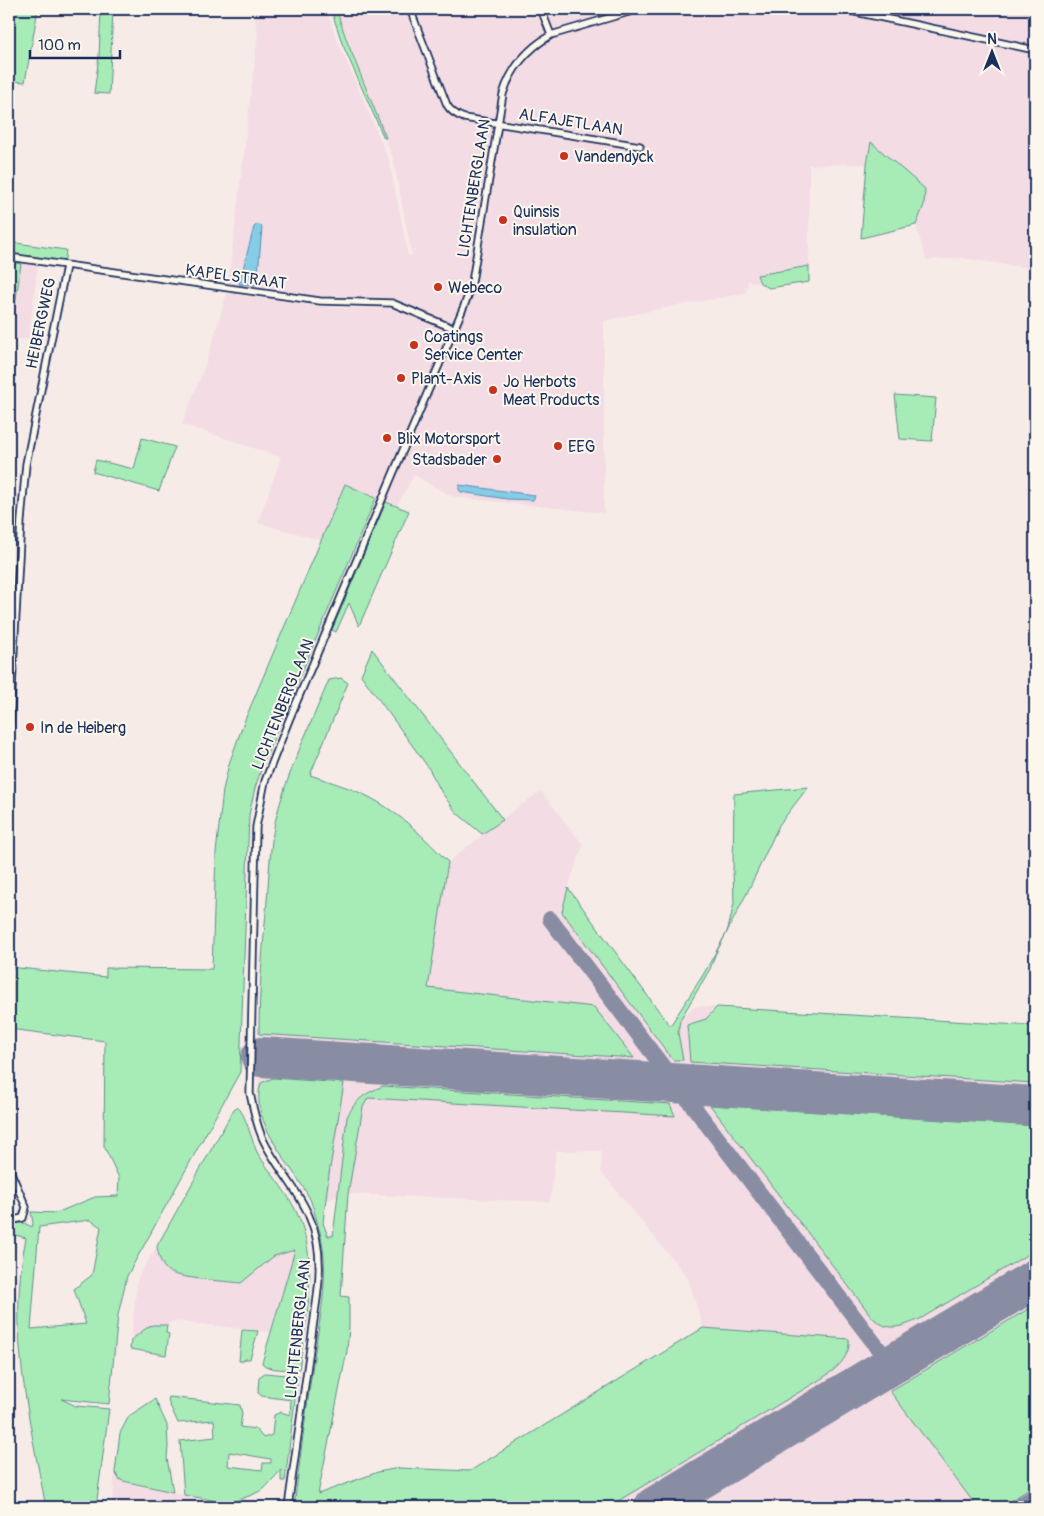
<svg xmlns="http://www.w3.org/2000/svg" width="1044" height="1516" viewBox="0 0 1044 1516" font-family="Pangolin,sans-serif">
  <rect width="100%" height="100%" fill="#f7ebe8"/>
  <filter id="ink" filterUnits="userSpaceOnUse"><feTurbulence type="fractalNoise" baseFrequency=".02" numOctaves="2"/><feDisplacementMap in="SourceGraphic" scale="10" xChannelSelector="R" yChannelSelector="G"/><feConvolveMatrix kernelMatrix="1 2 1 2 8 2 1 2 1" color-interpolation-filters="sRGB"/></filter>
  <g filter="url(#ink)">
    <!-- built -->
    <path fill="#f3dce4" d="M 253,9 L 326,9 L 335,35 L 389,160 L 408,255 L 412,256 L 393,158 L 336,9 L 1035,9 L 1035,269 L 962,258 L 926,260 L 916,225 L 923,205 L 871,143 L 867,164 L 809,165 L 809,266 L 758,275 L 760,283 L 748,281 L 746,293 L 654,310 L 604,321 L 604,513 L 453,497 L 414,475 L 397,506 L 345,484 L 321,540 L 258,523 L 281,457 L 182,424 L 206,363 L 227,293 L 318,306 L 344,308 L 391,308 L 396,301 L 322,297 L 228,285 L 258,35 Z
      M 21,264 L 38,266 L 28,340 L 9,338 L 9,306 L 16,306 Z
      M 541,791 L 583,845 L 568,888 L 670,1026 L 696,1006 L 1035,1026 L 1035,1507 L 294,1507 L 318,1494 L 378,1472 L 399,1468 L 470,1471 L 703,1327 L 688,1278 L 601,1172 L 602,1151 L 556,1151 L 550,1202 L 348,1194 L 326,1200 L 282,1157 L 274,1143 L 263,1118 L 258,1092 L 259,989 L 425,1003 L 448,862 L 510,813 Z
      M 157,1246 L 158,1255 L 167,1271 L 177,1275 L 241,1283 L 274,1256 L 295,1250 L 270,1332 L 173,1321 L 167,1325 L 149,1326 L 131,1340 L 137,1281 L 140,1274 Z
      M 115,1472 L 119,1479 L 127,1483 L 212,1500 L 211,1507 L 112,1507 Z"/>
    <!-- green -->
    <path fill="#a7ecb7" stroke="#618e8a" fill-rule="evenodd" d="M 9,9 L 38,9 L 25,82 L 9,81 Z
      M 101,9 L 113,9 L 109,94 L 94,93 L 99,56 Z
      M 331,9 L 336,9 L 347,41 L 386,138 L 384,138 L 342,43 Z
      M 871,142 L 925,189 L 924,205 L 916,225 L 861,238 L 867,164 Z
      M 9,242 L 66,250 L 65,259 L 62,262 L 9,254 Z
      M 9,262 L 21,264 L 15,306 L 9,306 Z
      M 809,266 L 809,282 L 769,288 L 760,283 L 757,275 Z
      M 895,395 L 936,398 L 932,441 L 900,439 Z
      M 142,438 L 175,447 L 159,491 L 93,472 L 96,460 L 134,469 Z
      M 345,484 L 376,498 L 264,761 L 255,788 L 249,815 L 240,1072 L 127,1276 L 118,1315 L 109,1404 L 61,1399 L 76,1406 L 109,1409 L 96,1507 L 46,1507 C 29,1419 7,1328 26,1238 L 12,1234 L 15,1226 L 9,1227 L 9,1223 L 24,1223 L 32,1227 L 33,1223 L 31,1212 L 56,1213 L 95,1197 L 118,1196 L 119,1178 L 104,1146 L 105,1041 L 9,1029 L 9,967 L 106,977 L 106,968 L 212,969 L 216,853 L 223,790 L 229,764 L 244,722 ZM 90,1220 L 101,1227 L 92,1275 L 74,1289 L 86,1324 L 31,1329 L 39,1227 Z
      M 386,502 L 409,511 L 359,626 L 349,603 L 336,632 L 332,630 Z
      M 372,649 L 503,820 L 482,834 L 456,812 L 442,793 L 428,767 L 361,675 Z
      M 341,678 L 348,683 L 310,775 C 331,782 352,788 371,798 C 401,814 425,838 448,862 L 428,988 L 594,1007 L 634,1058 L 259,1034 C 259,989 263,945 267,901 C 269,875 270,847 275,822 C 287,772 310,726 329,680 Z
      M 808,787 L 779,825 L 749,889 L 715,955 L 710,969 L 680,1020 L 678,1033 L 683,1060 L 673,1060 L 562,912 L 568,888 L 670,1026 L 703,975 L 727,932 L 730,921 L 734,903 L 733,870 L 734,794 Z
      M 717,1007 L 1035,1026 L 1035,1083 L 690,1062 L 687,1025 L 706,1019 Z
      M 273,1078 L 344,1083 L 329,1174 L 323,1223 L 328,1236 L 333,1236 L 347,1117 C 356,1099 364,1094 383,1086 L 670,1104 L 675,1116 L 368,1098 L 363,1107 L 348,1194 L 341,1296 L 349,1297 L 349,1327 L 347,1351 L 318,1494 L 378,1472 L 399,1468 L 470,1471 L 703,1328 L 849,1339 C 851,1360 832,1372 816,1382 L 608,1507 L 294,1507 C 300,1459 306,1412 313,1364 C 319,1321 331,1275 320,1232 C 317,1222 314,1209 310,1199 C 294,1167 248,1122 261,1083 Z
      M 710,1105 L 1035,1126 L 1035,1250 L 920,1319 C 901,1327 888,1333 872,1317 Z
      M 237,1107 C 245,1111 252,1142 257,1152 C 269,1172 285,1189 295,1209 C 321,1260 306,1316 299,1370 C 288,1369 268,1371 262,1363 L 295,1250 L 274,1256 L 241,1283 C 226,1281 178,1279 168,1271 C 161,1266 158,1254 157,1246 L 234,1109 Z
      M 1035,1305 L 1035,1486 L 1000,1507 L 977,1507 L 890,1391 Z
      M 153,1325 L 167,1325 L 166,1333 L 169,1334 L 166,1355 L 130,1349 L 131,1340 L 149,1326 Z
      M 242,1330 L 258,1331 L 250,1359 L 245,1359 L 243,1361 L 239,1361 Z
      M 265,1373 L 298,1376 L 285,1481 L 281,1481 L 281,1470 L 264,1489 L 252,1495 L 229,1503 L 220,1503 L 212,1500 L 184,1495 L 180,1441 L 215,1437 L 214,1420 L 178,1423 L 168,1401 L 169,1397 L 240,1405 L 242,1414 L 240,1427 L 256,1429 L 263,1438 L 272,1435 L 274,1415 L 281,1412 L 290,1415 L 291,1400 L 262,1396 L 258,1393 L 259,1377 ZM 229,1452 L 271,1459 L 271,1463 L 263,1463 L 262,1470 L 228,1466 Z
      M 155,1399 L 167,1425 L 168,1446 L 167,1458 L 173,1492 L 123,1481 L 119,1479 L 115,1472 L 120,1433 L 129,1416 Z"/>
    <!-- water -->
    <path fill="#85cce7" stroke="#5b8db0" d="M 257,224 L 260,225 L 262,227 L 257,285 L 239,284 L 254,227 Z
      M 459,485 L 534,495 L 535,496 L 533,500 L 507,499 L 461,492 L 459,490 Z"/>
    <g fill="none" stroke-linecap="round" stroke-linejoin="round">
      <!-- taxiway -->
      <path stroke="#898da3" stroke-width="16" d="M 550,919 L 891,1365
        M 1017,1507 L 1035,1496"/>
      <!-- runway -->
      <path stroke="#898da3" stroke-width="40" d="M 261,1057 L 1035,1106
        M 654,1507 L 1035,1279"/>
      <!-- minor casing -->
      <g stroke="#1b2f5e" stroke-width="9">
        <path id="minor" d="M 410,9 L 447,105 C 451,112 456,115 464,118 L 640,146
          M 541,9 L 551,35
          M 841,9 L 1035,50
          M 9,257 L 320,301 L 392,303 L 455,329
          M 9,744 L 21,521 L 26,464 L 66,266
          M 9,1168 L 26,1207 L 23,1218 L 9,1221
          M 288,1507 L 317,1298 C 321,1270 321,1242 309,1216 C 297,1187 274,1165 262,1137 C 256,1123 253,1108 250,1093 L 256,827 L 265,781 L 289,720 L 464,306 L 471,288 L 503,94 C 511,68 527,49 551,35 L 639,9"/>
      </g>
      <!-- minor -->
      <use href="#minor" stroke="#fbf7ec" stroke-width="5.5"/>
    </g>
  </g>
  <!-- markers -->
  <g fill="#c8321e" stroke="#fbf7ec" stroke-width="2">
    <circle cx="564" cy="156" r="5"/>
    <circle cx="503" cy="220" r="5"/>
    <circle cx="438" cy="287" r="5"/>
    <circle cx="414" cy="345" r="5"/>
    <circle cx="401" cy="378" r="5"/>
    <circle cx="493" cy="390" r="5"/>
    <circle cx="387" cy="438" r="5"/>
    <circle cx="558" cy="446" r="5"/>
    <circle cx="497" cy="459" r="5"/>
    <circle cx="30" cy="727" r="5"/>
  </g>
  <g text-anchor="middle" stroke-width="4" stroke-linejoin="round" paint-order="stroke">
    <!-- street labels -->
    <g font-size="16" fill="#1b2f5e" stroke="#fbf7ec">
      <text transform="translate(571 121) rotate(9)" y="6">ALFAJETLAAN</text>
      <text transform="translate(473 188) rotate(-81)" y="6">LICHTENBERGLAAN</text>
      <text transform="translate(236 276) rotate(8)" y="6">KAPELSTRAAT</text>
      <text transform="translate(40 323) rotate(-78)" y="6">HEIBERGWEG</text>
      <text transform="translate(282 704) rotate(-68)" y="6">LICHTENBERGLAAN</text>
      <text transform="translate(297 1329) rotate(-84)" y="6">LICHTENBERGLAAN</text>
    </g>
    <!-- poi labels -->
    <g font-size="16" fill="#1b2f5e" stroke="#fbf7ec" text-anchor="start">
      <text x="574" y="162">Vandendyck</text>
      <text x="513" y="217">Quinsis<tspan x="513" dy="18">insulation</tspan></text>
      <text x="448" y="293">Webeco</text>
      <text x="424" y="342">Coatings<tspan x="424" dy="18">Service Center</tspan></text>
      <text x="411" y="384">Plant-Axis</text>
      <text x="503" y="387">Jo Herbots<tspan x="503" dy="18">Meat Products</tspan></text>
      <text x="397" y="444">Blix Motorsport</text>
      <text x="568" y="452">EEG</text>
      <text x="487" y="465" text-anchor="end">Stadsbader</text>
      <text x="40" y="733">In de Heiberg</text>
    </g>
  </g>
  <!-- margin -->
  <rect width="1044" height="1516" fill="none" stroke="#fbf7ec" stroke-width="30"/>
  <rect x="15" y="15" width="1014" height="1486" fill="none" stroke="#1b2f5e" stroke-width="2" filter="url(#ink)"/>
  <!-- north arrow -->
  <g transform="translate(992 52)" stroke="#fbf7ec" stroke-width="4" paint-order="stroke">
  <path d="M0-4L9 19L0 12L-9 19Z" fill="#1b2f5e"/>
  <text y="-8" font-size="14" font-weight="bold" text-anchor="middle" fill="#1b2f5e">N</text>
  </g>
  <!-- scale -->
  <path d="M30 50v8h90v-8" fill="none" stroke="#1b2f5e" stroke-width="2.5"/>
  <text x="38" y="50" font-size="15" fill="#1b2f5e" stroke="#fbf7ec" stroke-width="4" paint-order="stroke">100 m</text>
</svg>
